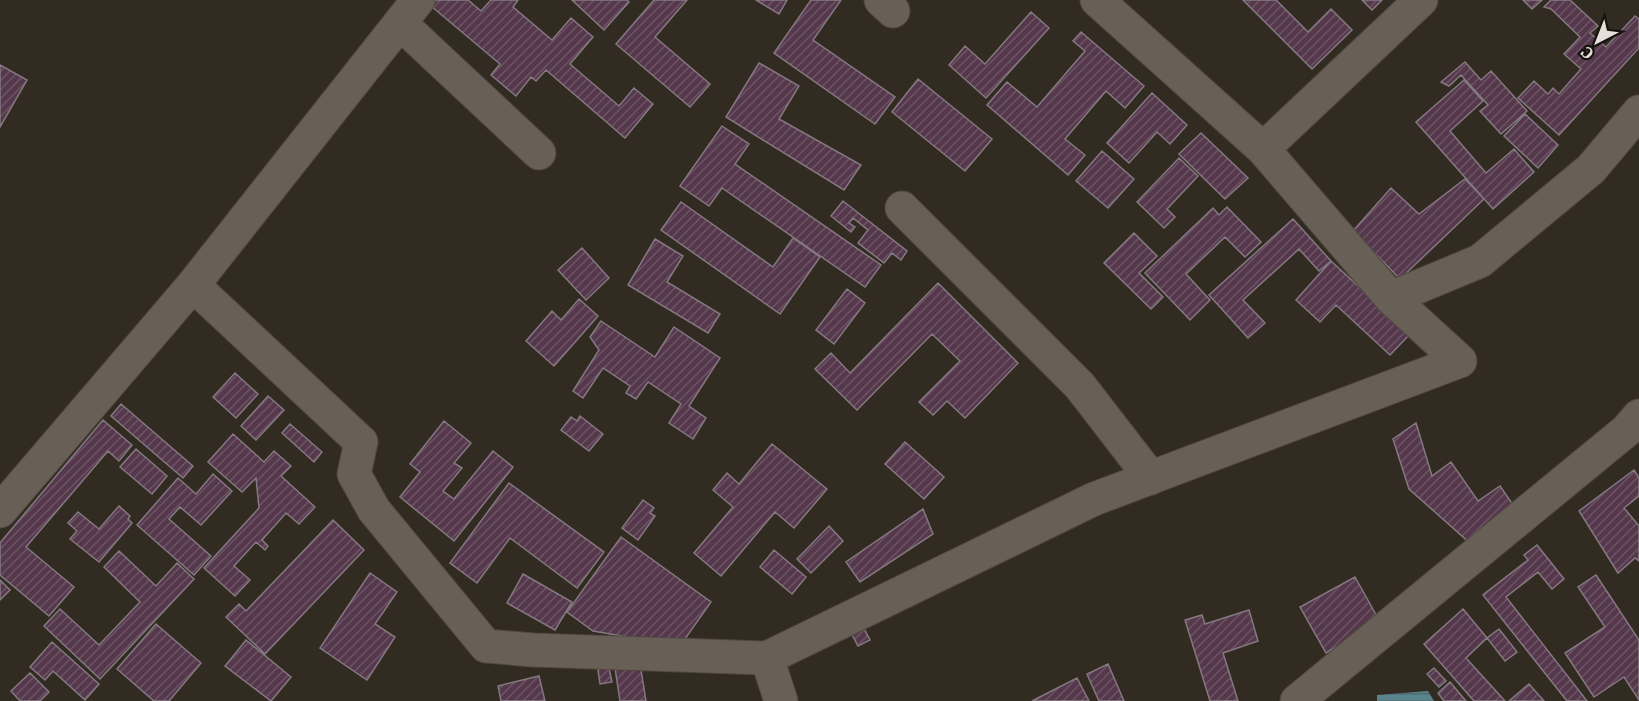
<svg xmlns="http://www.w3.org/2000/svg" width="1639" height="701" viewBox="0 0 1639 701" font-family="'IBM Plex Serif',serif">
  <defs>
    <pattern id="water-rules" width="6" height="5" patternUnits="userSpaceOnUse" patternTransform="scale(1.5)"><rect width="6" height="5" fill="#58848e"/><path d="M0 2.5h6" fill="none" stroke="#506a6f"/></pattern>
    <pattern id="building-hatch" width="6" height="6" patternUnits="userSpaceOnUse" patternTransform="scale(1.5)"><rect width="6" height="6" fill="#55384c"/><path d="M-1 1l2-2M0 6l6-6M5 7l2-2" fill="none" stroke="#6d5465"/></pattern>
  </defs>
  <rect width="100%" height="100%" fill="#322b22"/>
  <!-- water -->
  <path fill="url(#water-rules)" d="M 1428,691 L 1434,701 L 1377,701 L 1377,695 Z"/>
  <!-- building -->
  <path fill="url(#building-hatch)" stroke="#857981" stroke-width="1.5" d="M 436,0 L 468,0 L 481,11 L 491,0 L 518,0 L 513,7 L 552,40 L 571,18 L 593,37 L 570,64 L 619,106 L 634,88 L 653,104 L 625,138 L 546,70 L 536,81 L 531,77 L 516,96 L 491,75 L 500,64 L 431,6 Z
    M 572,0 L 627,0 L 629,2 L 604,30 Z
    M 654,0 L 687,0 L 655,37 L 710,84 L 690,107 L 616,44 Z
    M 756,0 L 787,0 L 779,14 Z
    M 811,0 L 841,0 L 813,40 L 895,97 L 875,124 L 774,53 Z
    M 1243,0 L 1276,0 L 1308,32 L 1331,9 L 1352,30 L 1312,69 Z
    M 1362,0 L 1382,0 L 1372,10 Z
    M 1523,0 L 1542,0 L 1532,9 Z
    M 1551,0 L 1570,0 L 1598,26 L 1590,33 L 1606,47 L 1635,16 L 1639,19 L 1639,48 L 1559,135 L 1518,98 L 1534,81 L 1548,94 L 1553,88 L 1559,94 L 1581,69 L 1564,54 L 1580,37 L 1551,9 L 1544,7 Z
    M 1031,12 L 1049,28 L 986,98 L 949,65 L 965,46 L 985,64 Z
    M 1081,32 L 1144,86 L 1125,108 L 1106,91 L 1065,139 L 1085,155 L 1068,175 L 987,105 L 1007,82 L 1037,107 L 1085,51 L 1073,41 Z
    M 1465,62 L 1481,80 L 1491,71 L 1527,111 L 1501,134 L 1480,111 L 1488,105 L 1461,75 L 1449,86 L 1441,82 Z
    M 759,63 L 799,86 L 779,119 L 861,165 L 844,190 L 726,117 Z
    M 0,65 L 27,80 L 0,127 Z
    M 918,79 L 992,139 L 965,171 L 892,112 Z
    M 1464,80 L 1483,101 L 1450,131 L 1486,173 L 1514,149 L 1534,172 L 1493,209 L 1416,122 Z
    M 1152,93 L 1187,125 L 1170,144 L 1157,132 L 1129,163 L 1107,143 Z
    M 1525,114 L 1558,145 L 1538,168 L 1504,136 Z
    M 722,126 L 749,144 L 735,164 L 881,265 L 865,287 L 722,188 L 709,206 L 680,186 Z
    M 1201,133 L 1248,178 L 1225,199 L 1179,154 Z
    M 1102,151 L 1134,179 L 1108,208 L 1076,181 Z
    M 1179,158 L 1198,176 L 1167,209 L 1175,217 L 1164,228 L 1137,202 Z
    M 1465,179 L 1484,199 L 1400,279 L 1353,231 L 1391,188 L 1419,214 Z
    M 843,201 L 907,251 L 901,260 L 892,253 L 884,263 L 858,243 L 868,230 L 853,218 L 849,223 L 855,227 L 851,232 L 831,216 Z
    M 681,202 L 773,267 L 793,238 L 820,257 L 780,314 L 661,230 Z
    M 1227,207 L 1261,242 L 1245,257 L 1225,237 L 1186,274 L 1210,300 L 1190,320 L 1145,273 L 1213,208 L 1219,215 Z
    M 1293,219 L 1331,261 L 1319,271 L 1299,249 L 1243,300 L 1265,323 L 1248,338 L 1209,295 Z
    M 1134,233 L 1157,256 L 1139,273 L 1163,297 L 1151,309 L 1104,263 Z
    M 655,239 L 683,256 L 667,282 L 720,314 L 708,333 L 628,285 Z
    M 582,248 L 609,278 L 586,300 L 558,270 Z
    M 1331,261 L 1410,334 L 1390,355 L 1336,305 L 1320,322 L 1296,300 Z
    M 938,283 L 1018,363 L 965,418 L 947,401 L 933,415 L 919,402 L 960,361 L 932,334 L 857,410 L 815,369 L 831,353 L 850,373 Z
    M 847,289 L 865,303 L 834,344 L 816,330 Z
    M 579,299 L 598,316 L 554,366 L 526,341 L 552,311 L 561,320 Z
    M 601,321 L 655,357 L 674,327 L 720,358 L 689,406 L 706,418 L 693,439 L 669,423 L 681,404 L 648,382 L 636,399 L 626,393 L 630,386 L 603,368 L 583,398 L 573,391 L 599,350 L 590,337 Z
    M 235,373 L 258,394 L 236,418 L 213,397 Z
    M 268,396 L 284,410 L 256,440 L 241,426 Z
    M 121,404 L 193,466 L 183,478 L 111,416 Z
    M 580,416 L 603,434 L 589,451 L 561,430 L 571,417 L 577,421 Z
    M 103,420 L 132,445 L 119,461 L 108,451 L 26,547 L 74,587 L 49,616 L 0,575 L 0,543 Z
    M 444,421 L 471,443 L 454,463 L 462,468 L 443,491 L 454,499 L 493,451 L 513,467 L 454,541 L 400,497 L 420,472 L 410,464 Z
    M 1416,423 L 1432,476 L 1451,462 L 1478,501 L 1500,486 L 1518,512 L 1471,544 L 1409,489 L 1393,439 Z
    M 290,424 L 322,452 L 314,462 L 282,433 Z
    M 233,434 L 264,462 L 274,451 L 291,466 L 281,476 L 315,507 L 299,524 L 286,513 L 262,540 L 268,546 L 265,550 L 256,542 L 234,566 L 250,580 L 235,596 L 204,568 L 259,508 L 256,478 L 242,492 L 208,462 Z
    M 905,442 L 944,477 L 924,499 L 885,464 Z
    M 772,444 L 827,489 L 794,528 L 775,512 L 721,576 L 694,553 L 733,507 L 713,490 L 727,473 L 739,484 Z
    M 136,449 L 167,476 L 152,494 L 120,467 Z
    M 1634,470 L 1639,478 L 1639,496 L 1624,508 L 1639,526 L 1639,561 L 1635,558 L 1618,573 L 1579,511 Z
    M 213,474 L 232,491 L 201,525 L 180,507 L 169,519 L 211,556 L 194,575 L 137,525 L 178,478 L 196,494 Z
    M 509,483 L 604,552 L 577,588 L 510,538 L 477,583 L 450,563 Z
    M 643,500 L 654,508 L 650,513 L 655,516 L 638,540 L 622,528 Z
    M 119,506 L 130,516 L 128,519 L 132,523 L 99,562 L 70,539 L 77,531 L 68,523 L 78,512 L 99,529 Z
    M 923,509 L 933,534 L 860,582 L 846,562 Z
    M 333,520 L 364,550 L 265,654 L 226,617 L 239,604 L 246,611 Z
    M 829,526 L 843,541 L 811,573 L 797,559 Z
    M 621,537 L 711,602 L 680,646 L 593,631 L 567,612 Z
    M 1537,545 L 1564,579 L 1552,589 L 1538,572 L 1506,597 L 1587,701 L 1567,701 L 1483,595 L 1528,560 L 1524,555 Z
    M 774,550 L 806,577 L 792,594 L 760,567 Z
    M 119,551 L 156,586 L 177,563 L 194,579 L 100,679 L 44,626 L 60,609 L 99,645 L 140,602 L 104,567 Z
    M 370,573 L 397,592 L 375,624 L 395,637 L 367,680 L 320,648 Z
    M 523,574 L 572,602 L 555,630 L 507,603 Z
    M 1596,575 L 1639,640 L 1639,700 L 1624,677 L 1594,697 L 1565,653 L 1605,627 L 1578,587 Z
    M 1355,577 L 1380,622 L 1326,653 L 1300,607 Z
    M 0,580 L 10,590 L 0,600 Z
    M 1463,609 L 1487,638 L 1466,658 L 1505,701 L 1474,701 L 1424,644 Z
    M 1249,610 L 1258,641 L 1223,653 L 1238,701 L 1210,701 L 1185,620 L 1202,615 L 1205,624 Z
    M 860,621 L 870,640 L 858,646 L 848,627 Z
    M 156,624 L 201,663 L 169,701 L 154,701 L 117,669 Z
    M 1499,629 L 1517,652 L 1505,661 L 1487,638 Z
    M 246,640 L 291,677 L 271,701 L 225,666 Z
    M 52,642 L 99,684 L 85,700 L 53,671 L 45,680 L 30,667 Z
    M 597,663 L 608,664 L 612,682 L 600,684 Z
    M 640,664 L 646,701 L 620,701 L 615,668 Z
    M 1108,664 L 1124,701 L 1099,701 L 1087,674 Z
    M 1434,668 L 1446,681 L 1439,687 L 1427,674 Z
    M 30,673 L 49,692 L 40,701 L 20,701 L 11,691 Z
    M 539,676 L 545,701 L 501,701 L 498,686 Z
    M 1077,678 L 1089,701 L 1032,701 Z
    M 1450,682 L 1466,701 L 1444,701 L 1438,693 Z
    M 1529,684 L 1544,701 L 1509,701 Z"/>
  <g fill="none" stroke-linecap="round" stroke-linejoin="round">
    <!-- minor casing -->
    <g stroke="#4f4841" stroke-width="35">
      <path id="minor" d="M 881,0 L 893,11
        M 400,23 L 539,153
        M 1263,149 L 1421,0
        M 902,208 L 1080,386 L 1151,478
        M 193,285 L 361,442 L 354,474 L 374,510 L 486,646 L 533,650 L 767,658 L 1094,499 L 1460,361 L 1391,298 L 1263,149 L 1097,0
        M 1391,298 L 1480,261 L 1591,169 L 1639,112
        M 0,511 L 193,285 L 418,0
        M 767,658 L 781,701
        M 1297,701 L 1627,430 L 1639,416"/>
    </g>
    <!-- minor -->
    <use href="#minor" stroke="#685f56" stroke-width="33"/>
  </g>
  <!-- north arrow -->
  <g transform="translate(1597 42) rotate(222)" stroke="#171410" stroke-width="4.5" paint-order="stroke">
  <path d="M0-4.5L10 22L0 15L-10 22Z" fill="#e5e0da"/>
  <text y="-9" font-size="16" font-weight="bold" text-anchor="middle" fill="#e5e0da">С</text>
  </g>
</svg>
